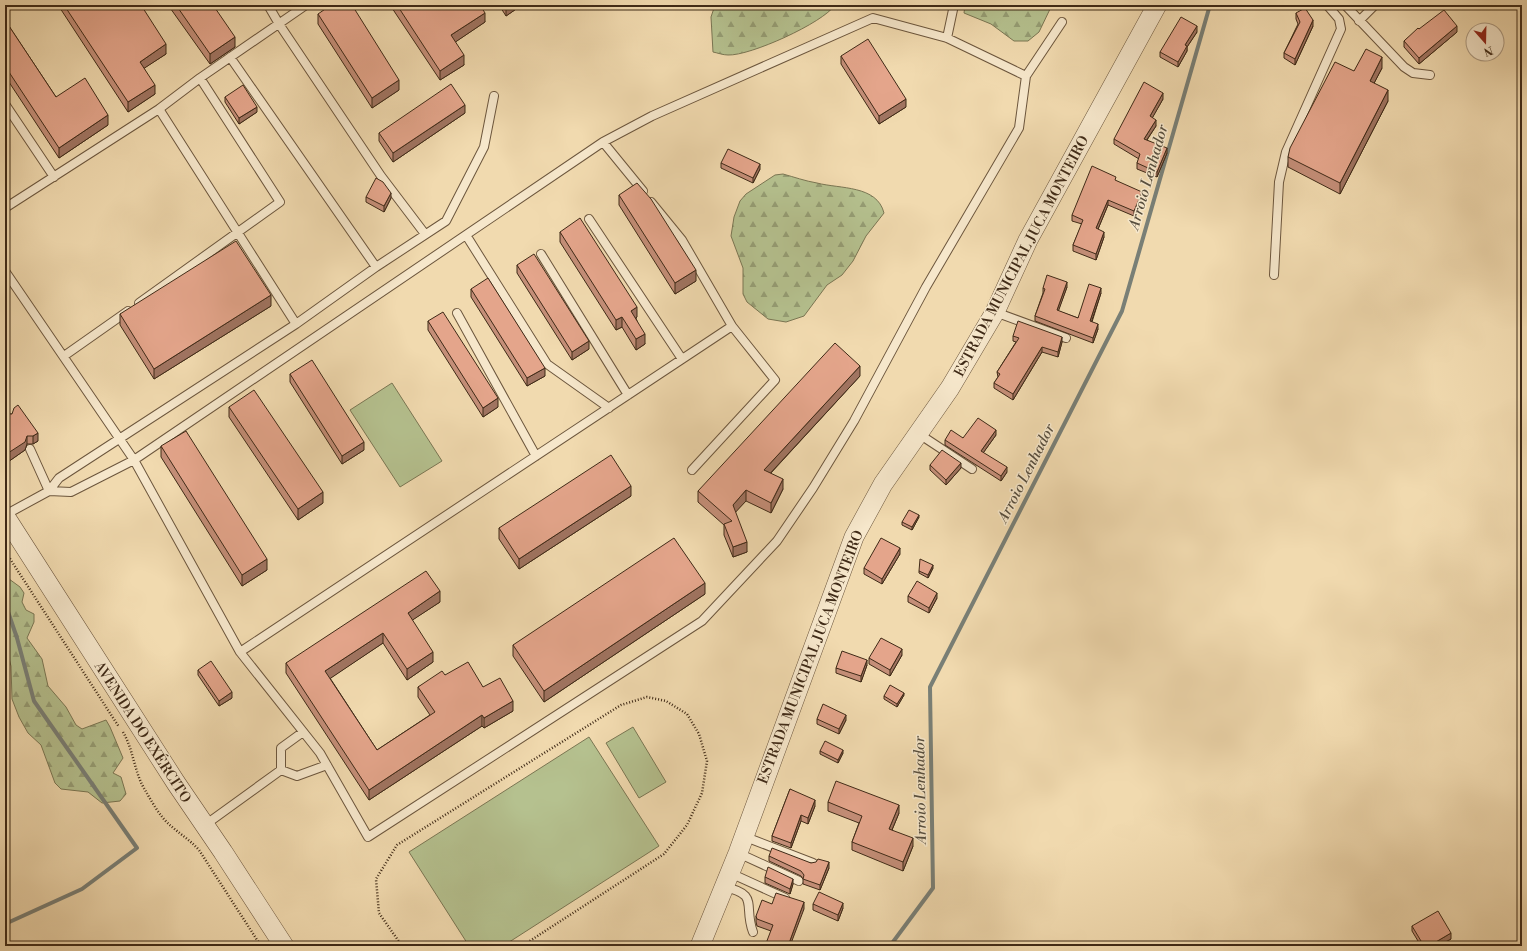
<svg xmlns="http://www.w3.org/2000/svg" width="1527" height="951" viewBox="0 0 1527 951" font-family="'Libre Bodoni',serif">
  <defs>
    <pattern id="forest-firs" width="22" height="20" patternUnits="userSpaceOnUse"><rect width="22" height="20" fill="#b5c18f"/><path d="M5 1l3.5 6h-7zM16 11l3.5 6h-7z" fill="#959d74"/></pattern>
  </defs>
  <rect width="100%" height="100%" fill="#f1daaf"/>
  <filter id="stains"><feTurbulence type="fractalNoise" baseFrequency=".005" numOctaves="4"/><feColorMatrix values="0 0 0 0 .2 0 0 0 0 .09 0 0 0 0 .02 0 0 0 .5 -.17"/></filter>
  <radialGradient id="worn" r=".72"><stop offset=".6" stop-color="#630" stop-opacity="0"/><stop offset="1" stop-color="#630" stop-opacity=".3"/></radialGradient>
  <!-- forest -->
  <path fill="url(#forest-firs)" stroke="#7a7653" d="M 715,5 L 835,5 C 823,23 750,56 728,55 C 723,55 718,53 713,52 L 711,17 Z
    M 965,5 L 1049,5 L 1051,7 L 1039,32 L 1028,41 L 1014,41 L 991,24 L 964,13 Z
    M 783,174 C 794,177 805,181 817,183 C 840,189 877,185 884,213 L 866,236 L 853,261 L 842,275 L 827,285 L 804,316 L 786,322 L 768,319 L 747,302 L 743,294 L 743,268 L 731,236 L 734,217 L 740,201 L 746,194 L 775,175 Z
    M 5,576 L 20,587 L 24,593 L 22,602 L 26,610 L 34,614 L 34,622 L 27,638 L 42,659 L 48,686 L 66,707 L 76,725 L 82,729 L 106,720 L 110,727 L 123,758 L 113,773 L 121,777 L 126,794 L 120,801 L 102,803 L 88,792 L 61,789 L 55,783 L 41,745 L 28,733 L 19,717 L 12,699 L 11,666 L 5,643 Z"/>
  <!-- garden -->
  <path fill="#b5c18f" stroke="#7a7653" d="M 392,383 L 442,461 L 400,487 L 350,410 Z
    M 633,727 L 666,782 L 639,798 L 606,743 Z
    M 589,737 L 659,846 L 503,946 L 469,946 L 409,852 Z"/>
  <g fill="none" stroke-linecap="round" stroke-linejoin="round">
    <!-- stream -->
    <path stroke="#797f76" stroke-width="4" d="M 5,603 L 17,638 L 34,701 L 137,848 L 82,889 L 5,924
      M 890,946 L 933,888 L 930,687 L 1122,311 L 1210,5"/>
    <!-- service casing -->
    <g stroke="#6c563d" stroke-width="10">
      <path id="service" d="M 268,5 L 279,24 L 381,176 L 425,234
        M 1345,5 L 1404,67 L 1413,73 L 1430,75
        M 1359,21 L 1375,5
        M 947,38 L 954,5
        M 230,57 L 376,267
        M 5,104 L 54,177
        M 159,109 L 296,324
        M 603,142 L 643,191
        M 651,202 L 682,240 L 732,326 L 240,652 L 320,753 L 368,837 L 702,621 L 777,541 L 813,488 L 854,421 L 926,287 L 1019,128 L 1026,76 L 1062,22
        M 5,208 L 159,109 L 200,78 L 306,5
        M 589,219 L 682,359
        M 466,235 L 547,364 L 609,408
        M 541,254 L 628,395
        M 5,271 L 134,460 L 71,492 L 49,491
        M 1274,275 L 1279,182 L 1286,152 L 1341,29 L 1339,19 L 1327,5
        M 139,303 L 280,202 L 200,78
        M 995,312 L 1066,338
        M 457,313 L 536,456
        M 64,356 L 128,311
        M 919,434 L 972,469
        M 30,449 L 49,491
        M 692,470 L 775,380 L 732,326
        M 5,515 L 49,491 L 59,478 L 296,324 L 376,267 L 446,221 L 484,147 L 494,96
        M 240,652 L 134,460 L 603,142 L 652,116 L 873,18 L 947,38 L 1026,76
        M 281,770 L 281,748 L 303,732
        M 205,825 L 281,770 L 297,776 L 327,765
        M 743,836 L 813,863
        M 738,853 L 799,881
        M 730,873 L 785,898
        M 724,887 C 760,894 743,906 753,932"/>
    </g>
    <!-- tertiary casing -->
    <g stroke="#6c563d" stroke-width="20">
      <path id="tertiary" d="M 5,516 L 176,783 L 223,852 L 284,946
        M 700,946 L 738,853 L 854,537 L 883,484 L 950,388 L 995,312 L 1028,240 L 1157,5"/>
    </g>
    <!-- path -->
    <path stroke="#3f2a17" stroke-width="2.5" stroke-dasharray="1 2" stroke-linecap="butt" d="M 5,551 L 119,727
      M 123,732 C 134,751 134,772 145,790 C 152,802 160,817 171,826 C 180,834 190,840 199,850 L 261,946
      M 402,946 L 379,913 L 376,879 L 397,845 L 621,705 L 647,697 L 666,701 L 687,714 L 699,734 L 707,761 L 702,793 L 687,825 L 664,854 L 522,946"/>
    <!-- service -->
    <use href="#service" stroke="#f6e7cb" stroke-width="8"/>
    <!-- tertiary -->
    <use href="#tertiary" stroke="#f6e7cb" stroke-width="19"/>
  </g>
  <!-- wall -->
  <path fill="#c48e78" stroke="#3f2a17" d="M 58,5 L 141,5 L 166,54 L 144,68 L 155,94 L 128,112 Z
    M 168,5 L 213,5 L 235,47 L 210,64 Z
    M 390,5 L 480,5 L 485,22 L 455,42 L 464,65 L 440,80 Z
    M 499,5 L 522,5 L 506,16 Z
    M 1296,13 L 1313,26 L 1295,65 L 1284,58 L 1284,53 L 1298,24 L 1296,19 Z
    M 318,14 L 399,90 L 372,108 L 318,24 Z
    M 5,20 L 56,97 L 108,125 L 59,158 L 5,76 Z
    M 1419,29 L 1457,32 L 1419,64 L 1404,47 L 1404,41 Z
    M 1197,32 L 1187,47 L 1187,51 L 1178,67 L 1160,57 L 1160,52 Z
    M 841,56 L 906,107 L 879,124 L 841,64 Z
    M 1382,68 L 1374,83 L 1388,101 L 1340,194 L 1288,167 L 1288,157 L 1354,71 Z
    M 225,97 L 257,112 L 239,124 L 225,102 Z
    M 1163,99 L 1152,118 L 1156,126 L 1147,140 L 1167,153 L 1157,177 L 1137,169 L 1137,163 L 1139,159 L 1114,144 L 1114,139 Z
    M 465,113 L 393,162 L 379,141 L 379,133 Z
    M 721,163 L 760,169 L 753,183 L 721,168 Z
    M 1116,181 L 1142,197 L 1134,216 L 1108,205 L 1098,229 L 1104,237 L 1096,260 L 1073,251 L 1073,245 L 1082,224 L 1072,221 L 1072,215 Z
    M 619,195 L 696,281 L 675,294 L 619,205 Z
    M 366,197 L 391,198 L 384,212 L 366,202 Z
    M 560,232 L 637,317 L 636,318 L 645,344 L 636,350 L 622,327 L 616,330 L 560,242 Z
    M 517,265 L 589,349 L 572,360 L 517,273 Z
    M 1067,287 L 1058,311 L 1078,318 L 1101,293 L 1092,322 L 1098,329 L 1093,343 L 1035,321 L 1035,316 L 1043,293 L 1043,288 Z
    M 471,289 L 545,376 L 527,386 L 471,297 Z
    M 271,306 L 154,379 L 120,325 L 120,314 Z
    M 428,321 L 498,407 L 483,417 L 428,330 Z
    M 1013,336 L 1062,342 L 1058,357 L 1042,352 L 1013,400 L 994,388 L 994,383 L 998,377 L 997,372 L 1016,342 L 1013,341 Z
    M 290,374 L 364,450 L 342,464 L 290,382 Z
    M 860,376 L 771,473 L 783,489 L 771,513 L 746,501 L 735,512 L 747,552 L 733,557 L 724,535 L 724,525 L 698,502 L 698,491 Z
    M 229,407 L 323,503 L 298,520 L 229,417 Z
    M 5,414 L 12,414 L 38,441 L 33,444 L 27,444 L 25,450 L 5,464 Z
    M 996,435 L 983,453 L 1007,472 L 1001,481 L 945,445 L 945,440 L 963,438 Z
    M 161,446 L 267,570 L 242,586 L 161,457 Z
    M 930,465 L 961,468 L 946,485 L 930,470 Z
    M 631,496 L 519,569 L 499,539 L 499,528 Z
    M 919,517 L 912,530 L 902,525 L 902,522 Z
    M 900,554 L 882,584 L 864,574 L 864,568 Z
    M 933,568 L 928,578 L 919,573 L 919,571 Z
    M 705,594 L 544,702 L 513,656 L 513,645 Z
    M 908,596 L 937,598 L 929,613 L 908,602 Z
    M 440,602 L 412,620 L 433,662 L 407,680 L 383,643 L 330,678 L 377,750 L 430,715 L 418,697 L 418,687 L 445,675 L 483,687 L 513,711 L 484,728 L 482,726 L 369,800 L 286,673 L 286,663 Z
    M 902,655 L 890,676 L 869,664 L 869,658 Z
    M 867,665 L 861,682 L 836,673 L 836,668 Z
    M 198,670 L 232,698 L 219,706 L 198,675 Z
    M 904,695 L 897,707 L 884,699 L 884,696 Z
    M 817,719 L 846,720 L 839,734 L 817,724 Z
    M 820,751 L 843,753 L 838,763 L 820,754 Z
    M 790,789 L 815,806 L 808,824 L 801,821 L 791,848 L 772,841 L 772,836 Z
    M 828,802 L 899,813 L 892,830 L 913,846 L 903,871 L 852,850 L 852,842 L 859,823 L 828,811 Z
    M 769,856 L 811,863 L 829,868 L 820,890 L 803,884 L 803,879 L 801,876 L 769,861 Z
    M 765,877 L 793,884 L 790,894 L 765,883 Z
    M 772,904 L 804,909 L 771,931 L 757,926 L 756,922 L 756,916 Z
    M 813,904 L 843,908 L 838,921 L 813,910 Z
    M 1412,926 L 1451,939 L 1438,946 L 1421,946 L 1412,931 Z"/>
  <!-- shaded-wall -->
  <path fill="#a07461" stroke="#3f2a17" d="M 5,5 L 17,5 L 5,13 Z
    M 506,5 L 522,5 L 506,16 Z
    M 485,13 L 485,22 L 451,45 L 451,35 Z
    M 1313,20 L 1313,26 L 1295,65 L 1295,59 Z
    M 1197,26 L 1197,32 L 1187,47 L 1187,51 L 1178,67 L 1178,62 L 1185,45 Z
    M 1457,26 L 1457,32 L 1419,64 L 1419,58 Z
    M 235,37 L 235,47 L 210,64 L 210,54 Z
    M 166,44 L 166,54 L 140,71 L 140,62 Z
    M 464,55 L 464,65 L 440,80 L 440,71 Z
    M 1382,57 L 1382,68 L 1370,91 L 1370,81 Z
    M 399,80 L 399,90 L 372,108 L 372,98 Z
    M 155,85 L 155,94 L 128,112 L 128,102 Z
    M 1388,90 L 1388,101 L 1340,194 L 1340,183 Z
    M 1163,93 L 1163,99 L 1150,122 L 1150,116 Z
    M 906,99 L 906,107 L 879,124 L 879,116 Z
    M 465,105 L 465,113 L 393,162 L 393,153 Z
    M 257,107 L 257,112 L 239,124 L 239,118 Z
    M 108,115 L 108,125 L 59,158 L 59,148 Z
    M 1156,120 L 1156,126 L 1144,144 L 1144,139 Z
    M 1167,148 L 1167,153 L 1157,177 L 1157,172 Z
    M 760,164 L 760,169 L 753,183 L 753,178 Z
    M 1142,192 L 1142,197 L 1134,216 L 1134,211 Z
    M 391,193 L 391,198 L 384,212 L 384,206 Z
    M 1108,200 L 1108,205 L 1096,234 L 1096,228 Z
    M 1104,232 L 1104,237 L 1096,260 L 1096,254 Z
    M 696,270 L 696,281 L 675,294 L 675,283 Z
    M 1067,282 L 1067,287 L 1057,315 L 1057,310 Z
    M 1101,288 L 1101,293 L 1090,326 L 1090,321 Z
    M 271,295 L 271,306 L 154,379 L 154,369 Z
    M 637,307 L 637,317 L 631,321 L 631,311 Z
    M 622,317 L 622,327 L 616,330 L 616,320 Z
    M 1098,324 L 1098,329 L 1093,343 L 1093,338 Z
    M 645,334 L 645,344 L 636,350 L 636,339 Z
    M 1062,337 L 1062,342 L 1058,357 L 1058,352 Z
    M 589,341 L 589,349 L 572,360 L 572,352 Z
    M 1042,347 L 1042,352 L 1013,400 L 1013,394 Z
    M 860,366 L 860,376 L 764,480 L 764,470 Z
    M 545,368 L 545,376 L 527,386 L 527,378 Z
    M 498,398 L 498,407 L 483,417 L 483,408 Z
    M 996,430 L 996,435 L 981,456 L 981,451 Z
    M 38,433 L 38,441 L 33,444 L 33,436 Z
    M 27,436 L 27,444 L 25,450 L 5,464 L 5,455 Z
    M 364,442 L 364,450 L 342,464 L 342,456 Z
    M 961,463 L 961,468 L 946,485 L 946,480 Z
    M 1007,467 L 1007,472 L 1001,481 L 1001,476 Z
    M 783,479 L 783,489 L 771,513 L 771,503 Z
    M 631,486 L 631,496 L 519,569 L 519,559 Z
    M 746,490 L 746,501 L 733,515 L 733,505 Z
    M 323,492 L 323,503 L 298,520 L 298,509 Z
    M 919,515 L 919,517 L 912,530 L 912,527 Z
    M 747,542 L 747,552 L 733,557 L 733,547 Z
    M 900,548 L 900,554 L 882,584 L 882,579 Z
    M 267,559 L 267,570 L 242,586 L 242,575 Z
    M 933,565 L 933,568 L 928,578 L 928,575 Z
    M 705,583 L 705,594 L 544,702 L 544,691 Z
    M 440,591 L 440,602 L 408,623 L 408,613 Z
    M 937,593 L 937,598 L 929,613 L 929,608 Z
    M 383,633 L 383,643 L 325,682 L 325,671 Z
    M 902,649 L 902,655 L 890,676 L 890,670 Z
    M 433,652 L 433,662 L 407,680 L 407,669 Z
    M 867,660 L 867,665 L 861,682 L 861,676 Z
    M 232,692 L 232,698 L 219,706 L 219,701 Z
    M 904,693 L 904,695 L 897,707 L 897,704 Z
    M 513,701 L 513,711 L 484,728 L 484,718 Z
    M 482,715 L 482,726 L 369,800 L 369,790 Z
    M 846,715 L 846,720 L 839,734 L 839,729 Z
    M 843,750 L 843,753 L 838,763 L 838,760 Z
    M 815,800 L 815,806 L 808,824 L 808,818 Z
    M 899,805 L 899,813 L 889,837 L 889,829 Z
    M 801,815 L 801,821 L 791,848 L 791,843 Z
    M 913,838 L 913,846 L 903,871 L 903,862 Z
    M 829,862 L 829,868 L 820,890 L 820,885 Z
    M 793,879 L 793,884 L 790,894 L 790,889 Z
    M 804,902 L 804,909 L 790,946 L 788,946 Z
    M 843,903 L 843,908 L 838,921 L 838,915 Z
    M 1451,933 L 1451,939 L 1438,946 L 1429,946 Z"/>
  <!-- building -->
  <path fill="#e4a58b" stroke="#3f2a17" d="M 64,5 L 141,5 L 166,44 L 140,62 L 155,85 L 128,102 Z
    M 176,5 L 213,5 L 235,37 L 210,54 Z
    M 331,5 L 352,5 L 399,80 L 372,98 L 318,14 Z
    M 397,5 L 480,5 L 485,13 L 451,35 L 464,55 L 440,71 Z
    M 1305,8 L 1313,20 L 1295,59 L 1284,53 L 1300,22 L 1296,13 Z
    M 1444,10 L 1457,26 L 1419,58 L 1404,41 L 1418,28 L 1419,29 Z
    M 1181,17 L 1197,26 L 1185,45 L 1187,46 L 1178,62 L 1160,52 Z
    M 5,20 L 56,97 L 85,78 L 108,115 L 59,148 L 5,66 Z
    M 868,39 L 906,99 L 879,116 L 841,56 Z
    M 1366,49 L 1382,57 L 1370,81 L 1388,90 L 1340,183 L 1288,157 L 1290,148 L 1335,62 L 1354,71 Z
    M 1144,82 L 1163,93 L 1150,116 L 1156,120 L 1144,139 L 1167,148 L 1157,172 L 1137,163 L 1140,154 L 1114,139 Z
    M 451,84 L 465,105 L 393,153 L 379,133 Z
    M 243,85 L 257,107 L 239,118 L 225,97 Z
    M 728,149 L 760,164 L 753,178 L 721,163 Z
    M 1092,166 L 1116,177 L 1115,180 L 1142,192 L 1134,211 L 1108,200 L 1096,228 L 1104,232 L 1096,254 L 1073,245 L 1083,220 L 1072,215 Z
    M 376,178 L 383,182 L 391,193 L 384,206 L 366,197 Z
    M 637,183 L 651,199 L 696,270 L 675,283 L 619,195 Z
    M 580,218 L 637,307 L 631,311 L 645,334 L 636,339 L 622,317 L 616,320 L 560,232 Z
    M 236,241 L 271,295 L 154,369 L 120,314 Z
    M 534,254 L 589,341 L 572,352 L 517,265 Z
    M 1047,275 L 1067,282 L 1057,310 L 1078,318 L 1089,284 L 1101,288 L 1090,321 L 1098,324 L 1093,338 L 1035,316 L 1045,289 L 1043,288 Z
    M 488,278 L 545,368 L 527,378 L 471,289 Z
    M 443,312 L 498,398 L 483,408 L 428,321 Z
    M 1018,321 L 1062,337 L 1058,352 L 1042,347 L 1013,394 L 994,383 L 1000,374 L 997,372 L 1019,338 L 1013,336 Z
    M 835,343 L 860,366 L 764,470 L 783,479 L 771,503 L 746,490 L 733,505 L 747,542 L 733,547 L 724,524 L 732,521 L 698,491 Z
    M 312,360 L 364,442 L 342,456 L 290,374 Z
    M 254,390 L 323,492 L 298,509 L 229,407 Z
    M 18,405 L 38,433 L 33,436 L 27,436 L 25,442 L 5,455 L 5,414 L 12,414 L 14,408 Z
    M 978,418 L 996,430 L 981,451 L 1007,467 L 1001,476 L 945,440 L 951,430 L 963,438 Z
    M 186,431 L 267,559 L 242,575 L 161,446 Z
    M 942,450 L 961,463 L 946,480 L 930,465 Z
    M 611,455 L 631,486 L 519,559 L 499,528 Z
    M 909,510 L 919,515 L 912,527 L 902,522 Z
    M 674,538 L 705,583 L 544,691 L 513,645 Z
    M 881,538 L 900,548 L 882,579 L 864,568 Z
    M 920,559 L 933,565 L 928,575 L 919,571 Z
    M 426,571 L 440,591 L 408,613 L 433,652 L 407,669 L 383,633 L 325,671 L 377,750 L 435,712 L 418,687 L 442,671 L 445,675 L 468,662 L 483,687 L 500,678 L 513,701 L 484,718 L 482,715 L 369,790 L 286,663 Z
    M 917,581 L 937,593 L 929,608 L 908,596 Z
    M 881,638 L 902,649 L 890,670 L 869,658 Z
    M 842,651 L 867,660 L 861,676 L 836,668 Z
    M 211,661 L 232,692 L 219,701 L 198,670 Z
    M 890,685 L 904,693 L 897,704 L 884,696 Z
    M 823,704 L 846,715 L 839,729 L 817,719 Z
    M 825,741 L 843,750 L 838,760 L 820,751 Z
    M 836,781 L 899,805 L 889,829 L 913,838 L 903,862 L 852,842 L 862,816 L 828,802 Z
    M 790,789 L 815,800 L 808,818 L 801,815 L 791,843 L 772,836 Z
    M 772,848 L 811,863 L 816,862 L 818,859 L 829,862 L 820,885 L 803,879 L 804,875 L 801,871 L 769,856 Z
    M 768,867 L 793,879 L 790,889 L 765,877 Z
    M 819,892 L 843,903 L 838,915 L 813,904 Z
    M 776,893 L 804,902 L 788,946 L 765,946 L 773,925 L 757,919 L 756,916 L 762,900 L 772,904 Z
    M 1438,911 L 1451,933 L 1429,946 L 1424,946 L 1412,926 Z"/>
  <g text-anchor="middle" stroke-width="3" stroke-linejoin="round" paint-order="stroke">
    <!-- street labels -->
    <g font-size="14" fill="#3f2a17" stroke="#f6e7cb">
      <text transform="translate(1021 256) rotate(-62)" y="5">ESTRADA MUNICIPAL JUCA MONTEIRO</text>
      <text transform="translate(810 657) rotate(-69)" y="5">ESTRADA MUNICIPAL JUCA MONTEIRO</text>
      <text transform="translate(143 732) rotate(57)" y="5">AVENIDA DO EXÉRCITO</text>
    </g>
    <!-- water labels -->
    <g font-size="15" font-style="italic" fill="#574e3e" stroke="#f6e7cb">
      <text transform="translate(1148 177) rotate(-74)" y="5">Arroio Lenhador</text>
      <text transform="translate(1026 473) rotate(-63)" y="5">Arroio Lenhador</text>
      <text transform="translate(920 790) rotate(-91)" y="5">Arroio Lenhador</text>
    </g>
  </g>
  <!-- margin -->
  <rect width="1527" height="951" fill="none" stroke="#f1daaf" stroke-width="20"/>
  <rect x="6" y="6" width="1515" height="939" fill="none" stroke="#3f2a17" stroke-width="2"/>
  <rect x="10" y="10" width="1507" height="931" fill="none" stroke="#3f2a17"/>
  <!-- north arrow -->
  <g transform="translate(1485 42) rotate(160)"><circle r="19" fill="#f6e7cb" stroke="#ad9b83"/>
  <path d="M0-3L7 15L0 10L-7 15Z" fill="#8f2418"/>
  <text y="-6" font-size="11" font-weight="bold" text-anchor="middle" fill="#3f2a17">N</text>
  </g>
  <rect width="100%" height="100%" filter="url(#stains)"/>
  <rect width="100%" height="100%" fill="url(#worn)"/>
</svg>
